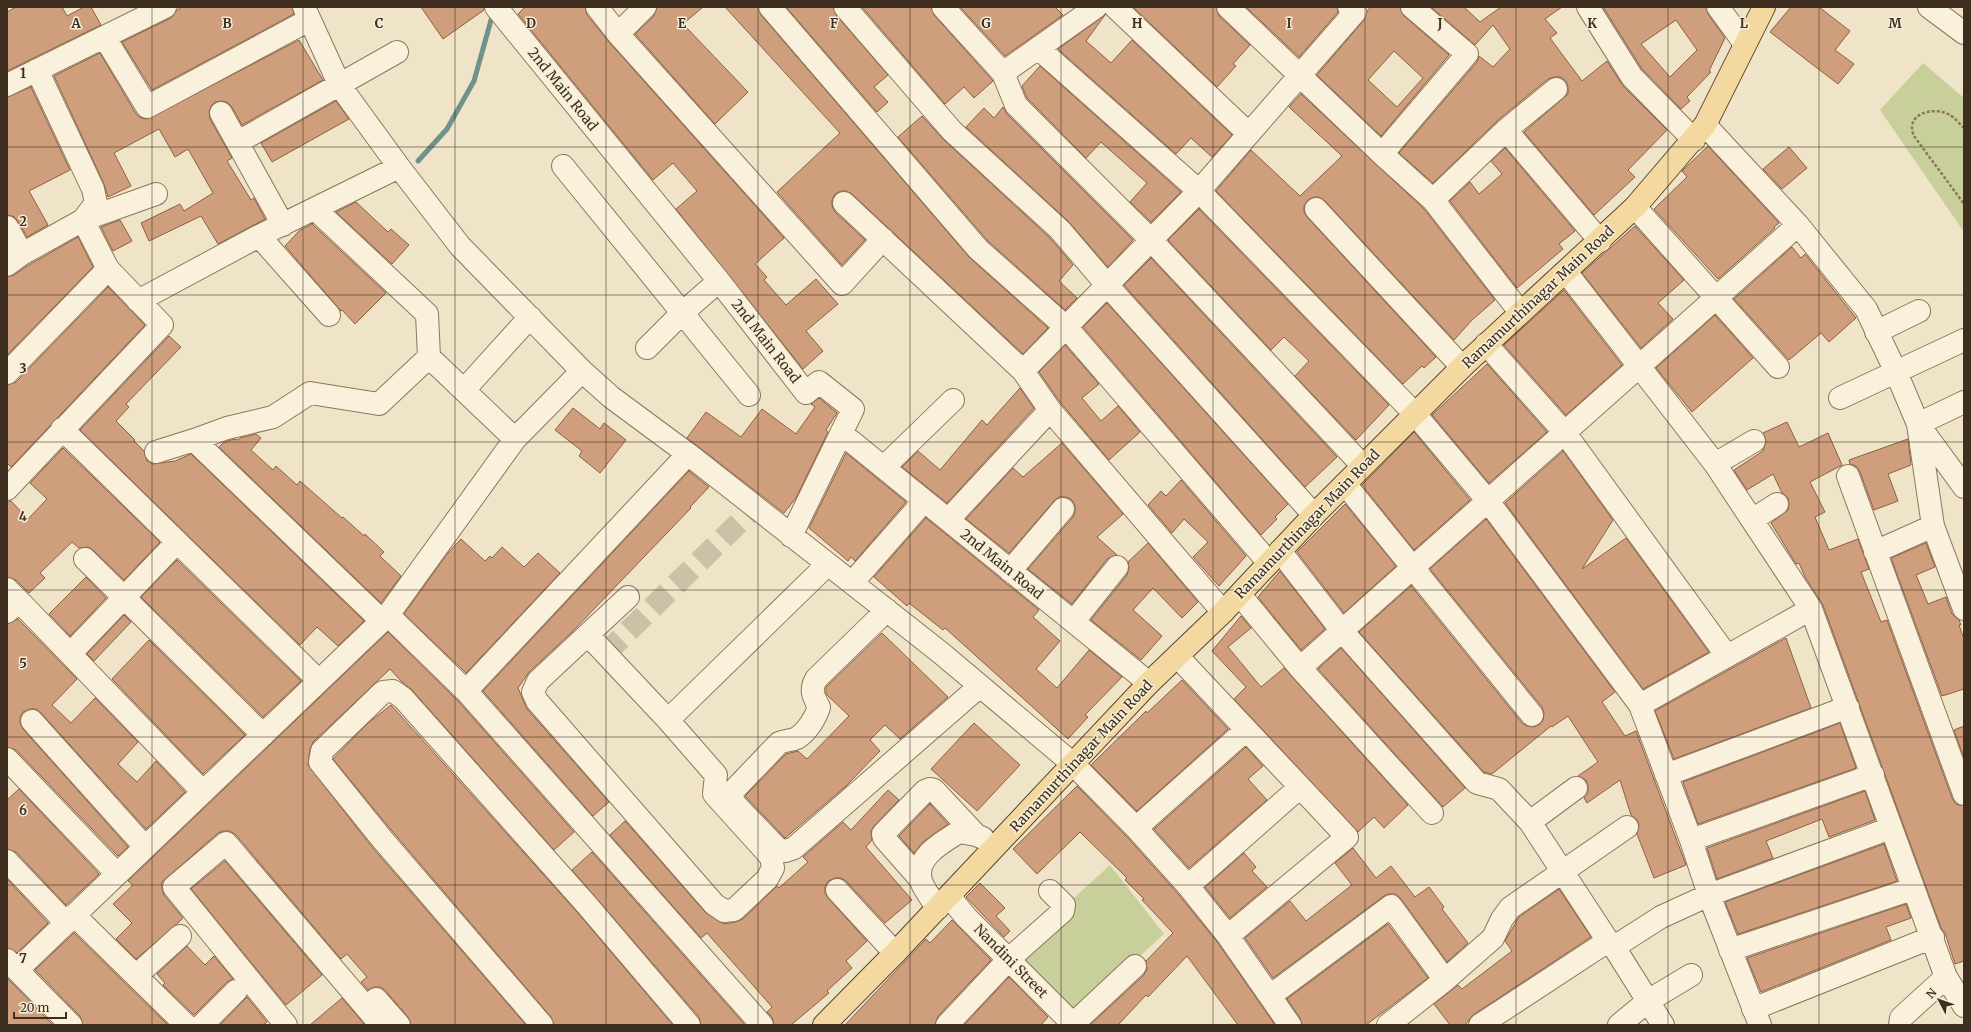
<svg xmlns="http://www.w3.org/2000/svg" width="1971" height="1032" viewBox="0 0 1971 1032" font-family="Merriweather,serif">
  <rect width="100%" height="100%" fill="#f0e4c8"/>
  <!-- green -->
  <path fill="#c9cf9b" d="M 1923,63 L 1964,98 L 1964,232 L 1880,110 Z
    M 1110,865 L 1164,934 L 1076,1015 L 1015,952 Z"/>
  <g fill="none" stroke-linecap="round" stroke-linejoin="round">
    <!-- stream -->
    <path stroke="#6f938a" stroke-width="5" d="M 418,161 L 447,129 L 474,81 L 493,13"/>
  </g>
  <!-- building -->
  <path fill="#cf9f7d" stroke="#8d5f41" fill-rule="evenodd" d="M 16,7 L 62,7 L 67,16 L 84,7 L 91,7 L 101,25 L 7,71 L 7,12 Z
    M 182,7 L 292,7 L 294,14 L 152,90 L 122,42 L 171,18 L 177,10 Z
    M 421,7 L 484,7 L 484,10 L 443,39 Z
    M 525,7 L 585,7 L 587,15 L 609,42 L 784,238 L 755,264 L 767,277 L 764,280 L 786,305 L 816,279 L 838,304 L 806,331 L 823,351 L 803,369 L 676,209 L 697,191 L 673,163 L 653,180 L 518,14 Z
    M 657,7 L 703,7 L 683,24 L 748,92 L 715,124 L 635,34 L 654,16 Z
    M 725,7 L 758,7 L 761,15 L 969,257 L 1048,328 L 1023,354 L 852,194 L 846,191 L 841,191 L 835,194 L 832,200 L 832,206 L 835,212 L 865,240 L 842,265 L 777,192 L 840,133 Z
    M 786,7 L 833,7 L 836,15 L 888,75 L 874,87 L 888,102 L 877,112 Z
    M 862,7 L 931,7 L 934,15 L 993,81 L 974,98 L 964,87 L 945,104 Z
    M 960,7 L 1055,7 L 1063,15 L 1005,56 Z
    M 1133,7 L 1216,7 L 1219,16 L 1250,45 L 1233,64 L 1236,66 L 1217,87 Z
    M 1246,7 L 1337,7 L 1338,12 L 1299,57 Z
    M 1371,7 L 1400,7 L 1404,16 L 1449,55 L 1381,136 L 1317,75 L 1364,20 L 1367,11 ZM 1394,51 L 1423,78 L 1397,107 L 1368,80 Z
    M 1431,7 L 1464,7 L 1480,22 L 1501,7 L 1562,7 L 1545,19 L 1557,33 L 1550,38 L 1582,81 L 1607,61 L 1623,86 L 1667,130 L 1628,170 L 1635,177 L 1594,215 L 1524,132 L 1568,94 L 1568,87 L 1566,81 L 1561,77 L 1554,77 L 1548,79 L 1498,120 L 1433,183 L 1399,153 L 1477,62 L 1479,56 L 1493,67 L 1510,49 L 1493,25 L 1475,45 Z
    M 1603,7 L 1706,7 L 1708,14 L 1725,38 L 1709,71 L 1711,72 L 1687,97 L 1690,101 L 1681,109 L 1642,69 ZM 1676,20 L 1697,50 L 1670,77 L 1641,44 Z
    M 1791,7 L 1819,7 L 1850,31 L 1835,50 L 1854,64 L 1838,84 L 1770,32 Z
    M 1105,15 L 1086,41 L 1111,63 L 1132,40 L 1232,135 L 1212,157 L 1191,138 L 1176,154 L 1058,49 Z
    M 299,40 L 323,80 L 242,125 L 232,107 L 227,102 L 222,101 L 215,102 L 211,106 L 209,112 L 210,119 L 232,158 L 227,161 L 251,200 L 254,198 L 265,219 L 218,244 L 201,216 L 149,241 L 141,223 L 180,204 L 184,211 L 213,193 L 188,149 L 175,157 L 159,129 L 114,153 L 131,186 L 108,197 L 104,184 L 54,76 L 100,53 L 136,114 L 141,118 L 147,119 Z
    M 1040,66 L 1181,192 L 1151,222 L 1130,202 L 1147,183 L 1101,142 L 1086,158 L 1027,98 L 1022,86 Z
    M 31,87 L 70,170 L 29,191 L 48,225 L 27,237 L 18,221 L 13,216 L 7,215 L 7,97 Z
    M 1301,94 L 1424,209 L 1495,300 L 1472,320 L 1454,340 L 1325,201 L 1319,197 L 1314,197 L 1308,200 L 1304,206 L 1304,212 L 1307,217 L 1436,357 L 1424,368 L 1422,366 L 1403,384 L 1216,191 L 1251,150 L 1300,196 L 1342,156 L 1289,107 Z
    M 336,101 L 349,119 L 272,162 L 261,143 Z
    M 1003,107 L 1007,114 L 1133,240 L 1108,267 L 1068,221 L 966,127 L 984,108 L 994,118 Z
    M 922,116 L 944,140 L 1051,239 L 1073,265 L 1059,281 L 1077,298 L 1065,310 L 987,240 L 898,137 Z
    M 1708,146 L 1779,223 L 1774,227 L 1775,228 L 1718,279 L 1654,209 L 1687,177 L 1682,171 Z
    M 1789,147 L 1807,168 L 1782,189 L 1763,169 Z
    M 1505,148 L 1575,231 L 1559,244 L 1563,249 L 1517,288 L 1450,201 L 1470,182 L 1479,194 L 1502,174 L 1491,161 Z
    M 356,202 L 388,232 L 391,229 L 409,245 L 392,264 L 336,212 Z
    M 1199,209 L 1389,405 L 1356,440 L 1295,376 L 1309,361 L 1284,337 L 1271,350 L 1168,240 Z
    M 120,220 L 132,241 L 113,251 L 101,227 Z
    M 312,224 L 386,293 L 355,324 L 342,310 L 341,311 L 285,246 L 300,230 Z
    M 1635,226 L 1684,280 L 1658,303 L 1673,319 L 1641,348 L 1582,273 Z
    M 78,237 L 93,267 L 7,355 L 7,277 L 14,275 L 29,265 Z
    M 1792,247 L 1801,258 L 1805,254 L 1856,318 L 1829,342 L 1821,333 L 1789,360 L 1734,299 Z
    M 1151,258 L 1337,457 L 1305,487 L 1124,285 Z
    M 108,287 L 145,325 L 11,467 L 7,463 L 7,385 L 16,382 Z
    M 1564,290 L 1622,365 L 1566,415 L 1504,345 Z
    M 1107,303 L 1288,504 L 1275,517 L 1277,519 L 1261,535 L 1083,327 Z
    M 1715,315 L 1753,358 L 1692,412 L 1656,368 Z
    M 169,336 L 181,347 L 126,404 L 129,407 L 116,421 L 135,440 L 134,441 L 144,451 L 147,461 L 153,464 L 175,461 L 191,454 L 364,621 L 338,646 L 317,627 L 300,645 L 80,430 Z
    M 1065,345 L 1099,384 L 1082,398 L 1101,421 L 1118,406 L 1140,432 L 1109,460 L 1060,402 L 1039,372 Z
    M 1487,364 L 1547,432 L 1489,483 L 1432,415 Z
    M 1020,388 L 1034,408 L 947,503 L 902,467 L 918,451 L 940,470 L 982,420 L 987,425 Z
    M 819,398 L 837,413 L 826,430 L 828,432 L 796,498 L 784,513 L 687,438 L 706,412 L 741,437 L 762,409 L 796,434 L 815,407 L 811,404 Z
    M 573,408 L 600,429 L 604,423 L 626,440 L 600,473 L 579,456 L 582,451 L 555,430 Z
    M 1787,422 L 1799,447 L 1828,433 L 1842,465 L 1810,482 L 1825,512 L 1815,517 L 1829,550 L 1858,539 L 1869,569 L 1861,572 L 1881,622 L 1887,620 L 1952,798 L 1956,804 L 1964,806 L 1964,961 L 1955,964 L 1945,933 L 1941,928 L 1823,605 L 1805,577 L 1799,563 L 1796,564 L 1771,523 L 1788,510 L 1789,504 L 1788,498 L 1782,493 L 1773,474 L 1747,490 L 1734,470 L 1763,451 L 1766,441 L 1763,433 Z
    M 1414,432 L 1470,500 L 1414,550 L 1362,485 Z
    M 256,434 L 261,438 L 251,450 L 273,470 L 276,466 L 297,485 L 300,481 L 342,518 L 343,517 L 364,536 L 365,534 L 384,552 L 380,556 L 401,576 L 381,603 L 219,447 L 223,443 L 231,440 L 236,439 L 238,440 L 240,438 Z
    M 1908,439 L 1911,465 L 1888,474 L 1898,501 L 1874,510 L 1860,472 L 1856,466 L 1850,464 L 1849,460 Z
    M 1062,443 L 1123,514 L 1097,537 L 1117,555 L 1107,559 L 1072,604 L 1028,569 L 1073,517 L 1075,512 L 1075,505 L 1071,499 L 1066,497 L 1059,497 L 1054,501 L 1009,553 L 966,519 L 1013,468 L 1023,477 Z
    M 63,448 L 160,542 L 124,580 L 93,550 L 88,547 L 79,548 L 72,542 L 40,573 L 45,578 L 29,593 L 16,580 L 7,577 L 7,501 L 11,501 L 28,519 L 47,499 L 30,483 Z
    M 1563,451 L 1613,520 L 1582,569 L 1626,538 L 1709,652 L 1643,689 L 1505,503 Z
    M 846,453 L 906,502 L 855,561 L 851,557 L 848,561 L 809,528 Z
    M 689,471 L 709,487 L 690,507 L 691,508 L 572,632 L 529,672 L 518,688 L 527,709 L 609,802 L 593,816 L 483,691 Z
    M 1181,480 L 1246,556 L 1219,586 L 1193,557 L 1208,542 L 1184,519 L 1172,533 L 1148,505 L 1161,491 L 1166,496 Z
    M 1345,504 L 1396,566 L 1344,613 L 1297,552 Z
    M 926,518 L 1039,610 L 1033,617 L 1060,641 L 1036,669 L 1057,688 L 1089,650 L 1122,677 L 1085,715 L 1088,717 L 1068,739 L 945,628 L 943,630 L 909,603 L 907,606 L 874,577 Z
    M 1486,519 L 1615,692 L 1602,702 L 1625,736 L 1636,731 L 1686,865 L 1654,878 L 1637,834 L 1639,826 L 1637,820 L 1631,815 L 1620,780 L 1587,803 L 1584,798 L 1588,793 L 1588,786 L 1586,780 L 1578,776 L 1598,762 L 1568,716 L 1552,727 L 1551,726 L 1492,774 L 1484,772 L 1359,632 L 1411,586 L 1522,723 L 1527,726 L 1534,727 L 1540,724 L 1543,720 L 1544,713 L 1542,707 L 1430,569 Z
    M 461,539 L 485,561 L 490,556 L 492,558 L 502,547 L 524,567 L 538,553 L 560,573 L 466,673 L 404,614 L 447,554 Z
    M 1148,543 L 1198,602 L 1182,618 L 1153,588 L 1133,610 L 1162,636 L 1141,660 L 1091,620 L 1127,575 L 1129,568 L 1128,562 Z
    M 1926,543 L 1935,567 L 1916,575 L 1928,604 L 1946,597 L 1952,614 L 1959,620 L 1961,625 L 1959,625 L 1964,639 L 1964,689 L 1942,696 L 1891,558 Z
    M 177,560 L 301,681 L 263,717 L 141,597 Z
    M 1280,571 L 1325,629 L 1301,650 L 1258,597 Z
    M 86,577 L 106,598 L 70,636 L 49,614 Z
    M 124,615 L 131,622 L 94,661 L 87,654 Z
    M 1241,616 L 1251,628 L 1228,647 L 1261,687 L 1284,668 L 1408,805 L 1384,828 L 1374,817 L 1358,832 L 1234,699 L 1246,687 L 1212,651 Z
    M 18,619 L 77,679 L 52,705 L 71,723 L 95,698 L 138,742 L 118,764 L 137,782 L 156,761 L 185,792 L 146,829 L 41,713 L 36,709 L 30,709 L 23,712 L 20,717 L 20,723 L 23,729 L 128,847 L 118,856 L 16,750 L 7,747 L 7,624 Z
    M 388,632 L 457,700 L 574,832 L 554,850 L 412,690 L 402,682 L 390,669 L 313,742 L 310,749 L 308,765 L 372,847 L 526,1025 L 411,1025 L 408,1017 L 385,990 L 380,987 L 374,987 L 368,990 L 361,982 L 367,977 L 347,954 L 341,959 L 236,835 L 230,831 L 223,831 L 218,833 L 162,882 L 162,889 L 164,895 L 183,918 L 177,924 L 136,959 L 116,939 L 132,923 L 113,904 L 133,885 L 128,881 Z
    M 882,633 L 948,697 L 900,739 L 885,725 L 870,740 L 880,751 L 845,787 L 785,838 L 745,796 L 786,754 L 798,751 L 807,759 L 849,716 L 826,694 L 826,687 Z
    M 1786,638 L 1811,708 L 1674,759 L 1655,711 Z
    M 149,640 L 245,735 L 203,774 L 112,679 Z
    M 1341,648 L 1465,788 L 1443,807 L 1318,669 Z
    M 1182,680 L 1228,729 L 1137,811 L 1091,765 L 1146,711 L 1147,713 Z
    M 391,705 L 577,912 L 673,1025 L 554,1025 L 551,1017 L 392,831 L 333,759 L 368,723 Z
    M 974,723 L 1020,765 L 977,811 L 931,769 Z
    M 1840,723 L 1856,768 L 1698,824 L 1683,782 Z
    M 1964,726 L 1964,758 L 1954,730 Z
    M 1246,747 L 1263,766 L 1248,779 L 1267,800 L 1189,868 L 1154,829 Z
    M 1077,786 L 1127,837 L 1178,894 L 1218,943 L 1275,1025 L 1238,1025 L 1187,956 L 1148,997 L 1146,995 L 1118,1025 L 1090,1025 L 1144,975 L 1147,969 L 1146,961 L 1173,933 L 1142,900 L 1144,899 L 1125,880 L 1127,878 L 1080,832 L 1037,874 L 1013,849 Z
    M 19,789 L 99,874 L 66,905 L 16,852 L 7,849 L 7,800 Z
    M 888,790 L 899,800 L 874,826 L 871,831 L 872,840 L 866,847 L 912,900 L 885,923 L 846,881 L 841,878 L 835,878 L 828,881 L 825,887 L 825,893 L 828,898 L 867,941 L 846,961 L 852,968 L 827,991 L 829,993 L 791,1025 L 774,1025 L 772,1017 L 767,1012 L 772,1007 L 707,933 L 701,938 L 610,835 L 625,821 L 705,912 L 724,924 L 735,922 L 743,919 L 777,886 L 779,888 L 808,862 L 803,857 L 843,822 L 851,830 Z
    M 1865,791 L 1875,820 L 1829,837 L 1822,819 L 1766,841 L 1773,858 L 1717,879 L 1707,848 Z
    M 930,804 L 948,824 L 923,842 L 914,853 L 899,836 Z
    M 1884,844 L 1897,881 L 1738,934 L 1725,902 Z
    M 1353,848 L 1376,878 L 1391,866 L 1415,897 L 1429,887 L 1444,907 L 1442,909 L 1468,943 L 1447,962 L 1401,899 L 1396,894 L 1389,894 L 1384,896 L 1273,978 L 1245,938 L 1290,901 L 1306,921 L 1352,885 L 1335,863 Z
    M 592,852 L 745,1025 L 701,1025 L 699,1017 L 572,870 Z
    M 1244,853 L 1256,867 L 1252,871 L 1267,887 L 1230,918 L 1205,887 Z
    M 225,861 L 322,975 L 286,1005 L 191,889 Z
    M 7,879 L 48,923 L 17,953 L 7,948 Z
    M 980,883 L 1005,908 L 996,916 L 1010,931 L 1004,937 L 966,897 Z
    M 1559,889 L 1591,937 L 1473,1015 L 1465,1025 L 1450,1025 L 1434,1004 L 1458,985 L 1462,989 L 1512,951 L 1505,941 L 1519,917 Z
    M 1906,904 L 1911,918 L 1886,927 L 1891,940 L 1761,992 L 1747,958 Z
    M 952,920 L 991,960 L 938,1016 L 935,1025 L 845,1025 L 926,939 L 930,943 Z
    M 1388,924 L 1428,978 L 1366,1025 L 1302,1025 L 1300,1018 L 1287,999 Z
    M 74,933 L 168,1025 L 83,1025 L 80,1016 L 35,970 Z
    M 187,946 L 205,965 L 214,956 L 233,979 L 227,982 L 194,1015 L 163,985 L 165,983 L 157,974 Z
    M 1009,977 L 1048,1017 L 1041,1025 L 964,1025 Z
    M 7,978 L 53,1025 L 7,1025 Z
    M 247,997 L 267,1022 L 263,1025 L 220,1025 Z
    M 342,998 L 365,1025 L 310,1025 Z"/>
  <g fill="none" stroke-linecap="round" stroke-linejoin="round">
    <!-- minor-tunnel -->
    <path stroke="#ccc0a6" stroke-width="22" stroke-dasharray="22 11" stroke-linecap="butt" d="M 605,654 L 755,507"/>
    <!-- minor casing -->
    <g stroke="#8d765c" stroke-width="24">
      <path id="minor" d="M 304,7 L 340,86 L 399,167 L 460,246 L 582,371 L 611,397 L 688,454 L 941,653 L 1073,764 L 1136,828
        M 496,7 L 719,281 L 806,393 L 819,382 L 853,409 L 791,536
        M 597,7 L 618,34 L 842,284 L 883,239
        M 770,7 L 978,249 L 1067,328 L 1269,563
        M 845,7 L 952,131 L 1060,230 L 1107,285 L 1314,515
        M 943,7 L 1003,73 L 1016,105 L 1151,240 L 1362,465
        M 1115,7 L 1249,134
        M 1228,7 L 1382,154 L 1433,200 L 1520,312
        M 1588,7 L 1632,77 L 1694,140
        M 1718,7 L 1745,44
        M 1929,7 L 1964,33
        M 618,34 L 645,7
        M 105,38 L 147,107 L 309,20
        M 1038,48 L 1199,191 L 1415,414 L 1488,501 L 1640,705 L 1691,840 L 1709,895 L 1760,1025
        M 37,70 L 93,189 L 96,203 L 83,220
        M 1003,73 L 1096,7
        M 7,85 L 165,7
        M 221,113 L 283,225
        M 1705,125 L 1798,225 L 1866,309 L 1896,372 L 1918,424 L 1933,526 L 1964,609
        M 1506,130 L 1600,241
        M 238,142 L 397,52
        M 1382,154 L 1467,54 L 1412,7
        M 563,166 L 749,395
        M 1433,200 L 1506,130 L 1556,89
        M 844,203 L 1023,371 L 1050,410 L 1223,612
        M 1635,207 L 1778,367
        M 315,209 L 427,314 L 429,357
        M 1316,209 L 1462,367
        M 7,227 L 22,254
        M 259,236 L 329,315
        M 7,265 L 22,254 L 83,220 L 156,194
        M 1566,272 L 1715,464 L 1811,609 L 1946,977 L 1964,1006
        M 138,301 L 259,236 L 399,167
        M 1876,332 L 1919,311
        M 1486,344 L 1565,433 L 1727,656
        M 647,348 L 681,314 L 719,281
        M 1023,371 L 1199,191 L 1355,12 L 1349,7
        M 7,373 L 108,269
        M 464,390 L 530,317
        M 1840,398 L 1964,340
        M 1964,402 L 1918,424 L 1964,487
        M 62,429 L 319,681
        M 841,433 L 1149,683
        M 156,452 L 194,440
        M 1715,464 L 1754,441
        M 884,467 L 953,400
        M 1848,476 L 1964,794
        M 1345,484 L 1532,715
        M 7,489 L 162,325 L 108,269 L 83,220
        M 948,520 L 1050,410
        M 1752,520 L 1777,504
        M 1280,551 L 1342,631 L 1477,783 L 1499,789 L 1530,822 L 1608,941 L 1614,947 L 1663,1025
        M 1875,552 L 1933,526
        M 85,559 L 263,735
        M 1010,571 L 1063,509
        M 852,583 L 924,501
        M 7,589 L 19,601 L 7,612
        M 1240,595 L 1300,668 L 1432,813
        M 19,601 L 203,792
        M 887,610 L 816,679 C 810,690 813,696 819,707 C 816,717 807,732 797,738 C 791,741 785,740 779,743 L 733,791 L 732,796 L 734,803 L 780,851 L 785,851 L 794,848 L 980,686
        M 388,615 L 466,691 L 762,1025
        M 382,621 L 194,440 L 227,428 L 273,417 L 310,393 L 379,404 L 429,357 L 515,439 L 582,371
        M 1074,621 L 1117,567
        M 588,635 L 668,720 L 716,775 L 714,794 L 771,857 L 773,868 L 767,879 L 734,910 L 724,911 L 714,904 L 537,701 L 533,692 L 538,681 L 628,597
        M 70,654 L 177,542
        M 1178,657 L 1347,837 L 1228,936
        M 1300,668 L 1798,225
        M 466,691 L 688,454
        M 1640,705 L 1811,609
        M 668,720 L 828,564
        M 32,721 L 145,847
        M 1246,730 L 1136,828 L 1188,886 L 1228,936 L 1290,1025
        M 7,759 L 117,874
        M 1666,775 L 1848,707
        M 1530,822 L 1576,788
        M 1691,840 L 1873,775
        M 7,861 L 66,923
        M 921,880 L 884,838 L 883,834 L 925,791 L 930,789 L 934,790 L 976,835
        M 1188,886 L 1300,787
        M 837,890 L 895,953
        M 949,896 L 966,917 L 1074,1025
        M 938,908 C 932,900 924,890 921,881 C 914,857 943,842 959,832 L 976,835 L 983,838
        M 74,915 L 186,1025
        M 1614,947 L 1661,917 L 1709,895 L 1891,828
        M 1730,950 L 1912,889
        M 7,960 L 71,1025
        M 17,970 L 388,615 L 515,439
        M 137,975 L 180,936
        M 1270,996 L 1391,906 L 1445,980
        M 376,999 L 399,1025
        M 1753,1009 L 1933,937
        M 1073,1024 L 1135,966
        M 202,1025 L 236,991
        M 286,1025 L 174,887 L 226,843 L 381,1025
        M 542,1025 L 382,839 L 320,762 L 322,751 L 383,692 L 393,691 L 403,698 L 586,904 L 689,1025
        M 947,1025 L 1009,959 L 1063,911 L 1064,905 L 1050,891
        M 1388,1025 L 1445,980 L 1493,938 L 1502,919 L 1510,908 L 1627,827
        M 1480,1025 L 1608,941
        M 1619,1025 L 1648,1001 L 1691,975
        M 1900,1025 L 1901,1018 L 1946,977"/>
    </g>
    <!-- major casing -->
    <g stroke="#5b4430" stroke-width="24">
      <path id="major" d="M 824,1025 L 895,953 L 1149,683 L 1223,612 L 1314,515 L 1462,367 L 1635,207 L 1705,125 L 1764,7"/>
    </g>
    <!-- path -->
    <path stroke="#8d765c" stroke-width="2.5" stroke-dasharray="3 2" stroke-linecap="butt" d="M 1964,128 C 1960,124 1955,118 1950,115 C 1939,108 1913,110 1912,127 C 1912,130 1913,134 1914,136 L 1964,204"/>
    <!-- minor -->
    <use href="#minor" stroke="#faf1dc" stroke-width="22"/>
    <!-- major -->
    <use href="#major" stroke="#f3d9a0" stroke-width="22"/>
  </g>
  <!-- grid -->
  <path fill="none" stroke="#3d2e20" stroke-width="1" stroke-opacity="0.55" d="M 152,7 L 152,1025M 303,7 L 303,1025M 455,7 L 455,1025M 606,7 L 606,1025M 758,7 L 758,1025M 910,7 L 910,1025M 1061,7 L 1061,1025M 1213,7 L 1213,1025M 1365,7 L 1365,1025M 1516,7 L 1516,1025M 1668,7 L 1668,1025M 1819,7 L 1819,1025M 7,147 L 1964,147M 7,295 L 1964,295M 7,442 L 1964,442M 7,590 L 1964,590M 7,737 L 1964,737M 7,885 L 1964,885"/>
  <g text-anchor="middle" stroke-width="3" stroke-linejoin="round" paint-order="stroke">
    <!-- street labels -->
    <g font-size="14" fill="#3d2e20" stroke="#f7eed8">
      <text transform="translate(563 89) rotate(51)" y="5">2nd Main Road</text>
      <text transform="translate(1538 297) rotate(-43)" y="5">Ramamurthinagar Main Road</text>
      <text transform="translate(766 341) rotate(52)" y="5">2nd Main Road</text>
      <text transform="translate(1307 524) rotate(-46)" y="5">Ramamurthinagar Main Road</text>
      <text transform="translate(1002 564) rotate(39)" y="5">2nd Main Road</text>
      <text transform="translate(1081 756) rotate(-47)" y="5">Ramamurthinagar Main Road</text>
      <text transform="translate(1011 961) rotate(45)" y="5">Nandini Street</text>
    </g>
  </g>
  <g font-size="13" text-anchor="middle" font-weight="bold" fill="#3d2e20" stroke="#f7eed8" stroke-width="3" stroke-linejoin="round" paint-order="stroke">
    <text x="76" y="28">A</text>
    <text x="227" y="28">B</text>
    <text x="379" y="28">C</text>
    <text x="531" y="28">D</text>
    <text x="682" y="28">E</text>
    <text x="834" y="28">F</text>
    <text x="986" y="28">G</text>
    <text x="1137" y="28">H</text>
    <text x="1289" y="28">I</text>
    <text x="1440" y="28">J</text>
    <text x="1592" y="28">K</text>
    <text x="1744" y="28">L</text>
    <text x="1895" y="28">M</text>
    <text x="23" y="78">1</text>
    <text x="23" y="226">2</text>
    <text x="23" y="373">3</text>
    <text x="23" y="521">4</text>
    <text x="23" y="668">5</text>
    <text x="23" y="815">6</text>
    <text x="23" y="963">7</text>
  </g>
  <!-- border -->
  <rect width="1971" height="1032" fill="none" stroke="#3d2e20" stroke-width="16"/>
  <!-- north arrow -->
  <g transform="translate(1939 1000) rotate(311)" stroke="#f7eed8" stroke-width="3" paint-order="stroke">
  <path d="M0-3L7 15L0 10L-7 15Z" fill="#3d2e20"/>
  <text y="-6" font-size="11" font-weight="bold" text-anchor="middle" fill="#3d2e20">N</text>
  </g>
  <!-- scale -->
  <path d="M14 1012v6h52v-6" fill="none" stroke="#3d2e20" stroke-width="2"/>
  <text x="20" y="1012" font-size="12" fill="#3d2e20" stroke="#f7eed8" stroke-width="3" paint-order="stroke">20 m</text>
</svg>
